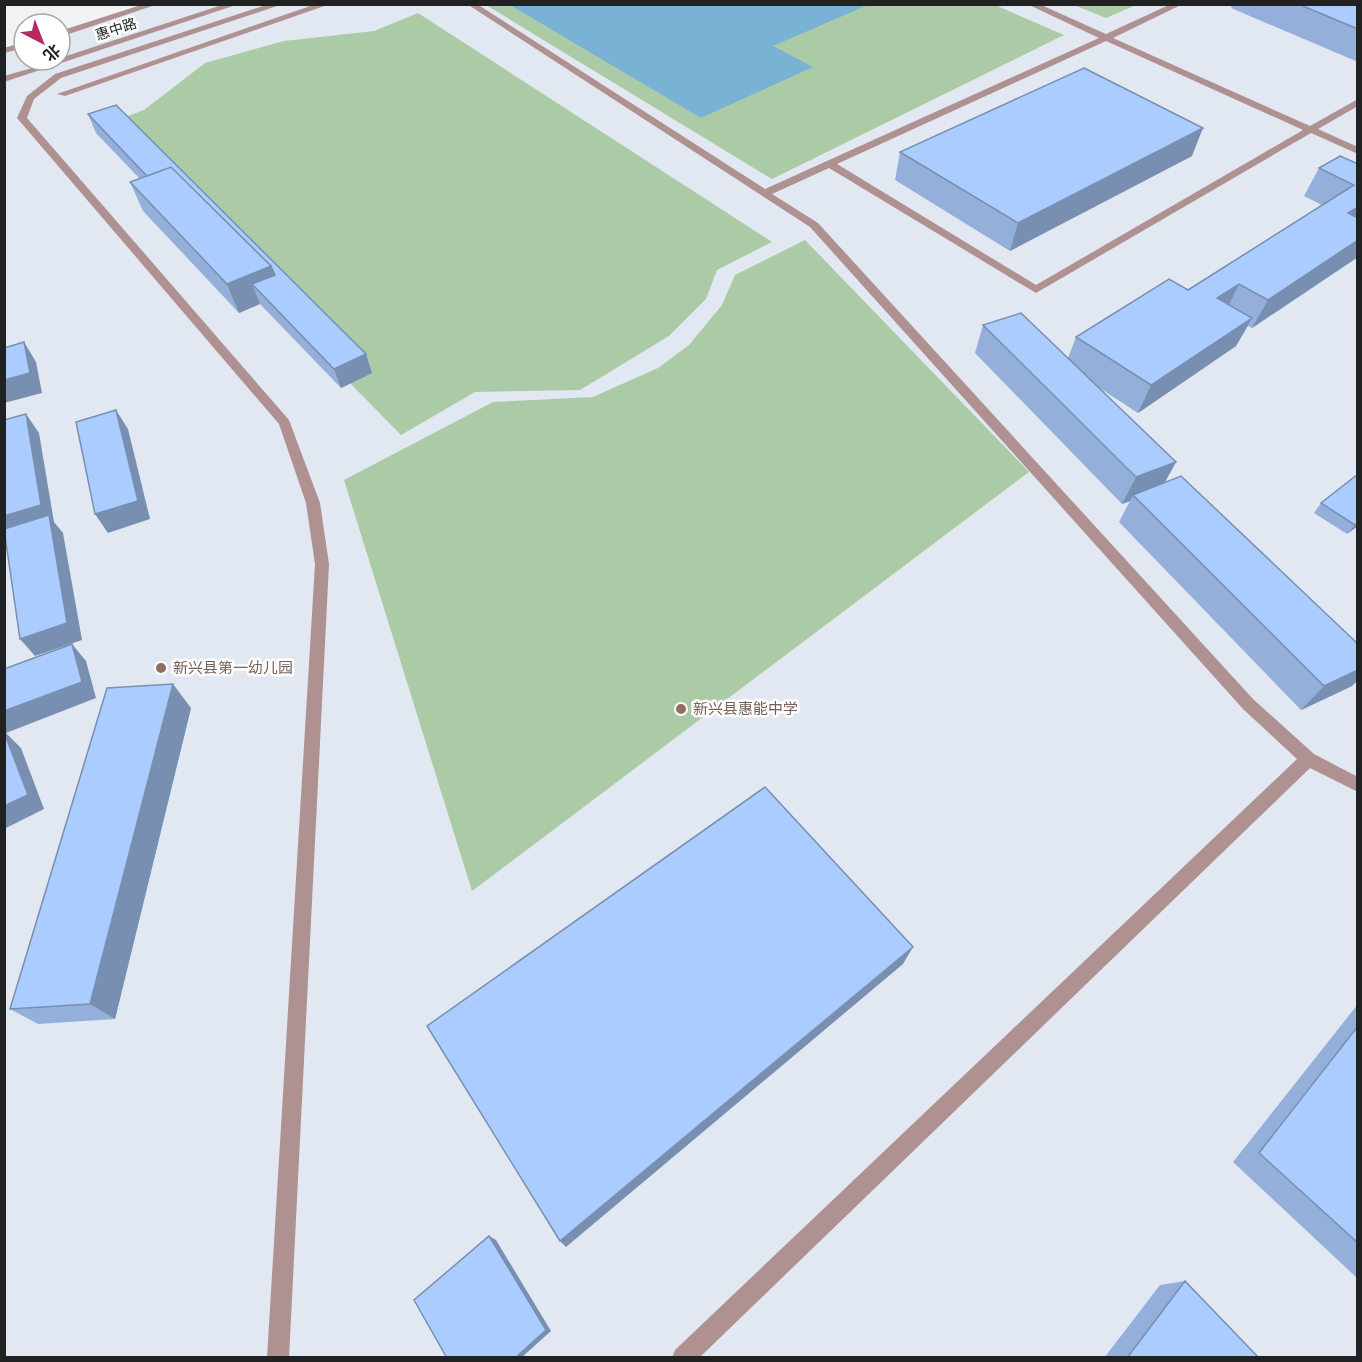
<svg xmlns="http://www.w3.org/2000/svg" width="1362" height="1362" viewBox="0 0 1362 1362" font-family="'Source Sans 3','Noto Sans SC',sans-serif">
  <rect width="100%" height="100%" fill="#f0f2f4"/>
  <!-- built -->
  <path fill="#e2e8f1" d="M 154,4 L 1357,5 L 1357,1357 L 5,1357 L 4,51 L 24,45 L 24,60 L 60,60 L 60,34 Z"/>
  <!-- green -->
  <path fill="#abcba6" d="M 486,5 L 995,5 L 1064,35 L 772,179 Z
    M 1074,5 L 1136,5 L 1106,18 Z
    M 418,13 L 772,242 L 717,270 L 706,299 L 669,336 L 580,390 L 475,392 L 401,435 L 98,127 L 144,110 L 205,63 L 284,41 L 374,31 Z
    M 805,240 L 1029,472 L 472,891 L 344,480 L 493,402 L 593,397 L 658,368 L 689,345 L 722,305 L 735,275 Z"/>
  <!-- water -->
  <path fill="#7ab2d6" d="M 510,5 L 868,5 L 773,46 L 813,67 L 701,118 Z"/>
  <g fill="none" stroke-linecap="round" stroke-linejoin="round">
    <!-- minor -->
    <path fill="#af9191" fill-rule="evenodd" d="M 144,4 L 158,4 L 60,37 L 60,31 Z
      M 225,4 L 239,4 L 4,82 L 4,76 L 60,60 L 60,58 Z
      M 269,4 L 283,4 L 61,78 L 34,99 L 27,118 L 289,420 L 320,503 L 329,564 L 289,1358 L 267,1358 L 315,564 L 306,503 L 279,424 L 17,118 L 27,96 L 55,74 Z
      M 316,4 L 330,4 L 65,96 L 57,94 Z
      M 467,4 L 477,4 L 765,189 L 1099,38 L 1027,4 L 1039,4 L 1106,34 L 1171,4 L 1183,4 L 1113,38 L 1310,126 L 1358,99 L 1358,106 L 1318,129 L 1358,147 L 1358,154 L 1311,133 L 1036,293 L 829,168 L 772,194 L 818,223 L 1253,699 L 1314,754 L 1358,777 L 1358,792 L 1310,768 L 699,1358 L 672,1358 L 675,1350 L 1297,759 L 1243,709 L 810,227 ZM 1106,41 L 1303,130 L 1036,285 L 837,164 Z
      M 24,42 L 24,48 L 4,53 L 4,48 Z"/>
  </g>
  <!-- wall -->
  <path fill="#93afda" d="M 1233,4 L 1358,4 L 1358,62 L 1231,8 Z
    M 88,114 L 372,373 L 341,388 L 260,304 L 239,313 L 143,211 L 130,182 L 140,179 L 96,133 Z
    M 900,152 L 1192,156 L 1010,251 L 895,180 Z
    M 1358,164 L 1358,257 L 1252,328 L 1248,326 L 1236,346 L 1138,413 L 1098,387 L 1176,462 L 1165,482 L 1352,686 L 1301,710 L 1119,522 L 1130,501 L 1122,504 L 975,353 L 983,325 L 1068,358 L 1076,337 L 1188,290 L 1322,205 L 1304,196 L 1319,168 Z
    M 1358,474 L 1358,526 L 1347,534 L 1314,513 L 1321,503 Z
    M 191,708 L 115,1019 L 38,1024 L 10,1009 Z
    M 1358,1004 L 1358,1277 L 1356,1277 L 1233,1162 Z
    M 1185,1281 L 1259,1358 L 1104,1358 L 1160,1285 Z"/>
  <!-- shaded-wall -->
  <path fill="#788fb2" d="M 1203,128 L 1192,156 L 1010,251 L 1018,223 Z
    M 1358,207 L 1358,214 L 1347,231 L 1348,213 Z
    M 1358,240 L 1358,257 L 1252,328 L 1268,300 Z
    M 271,266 L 282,294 L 252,284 L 260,304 L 239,313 L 227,284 Z
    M 1239,284 L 1225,313 L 1217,298 Z
    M 1252,318 L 1236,346 L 1138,413 L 1151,385 Z
    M 24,342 L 36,362 L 42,393 L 4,403 L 4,380 Z
    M 366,354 L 372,373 L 341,388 L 334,369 Z
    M 116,410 L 128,429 L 150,519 L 108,533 L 95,514 Z
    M 26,414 L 39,433 L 54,522 L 63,533 L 82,640 L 35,656 L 20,639 L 11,536 L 4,528 L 4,516 Z
    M 1176,462 L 1161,489 L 1133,495 L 1130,501 L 1122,504 L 1136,477 Z
    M 1358,523 L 1358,526 L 1347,534 L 1355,525 Z
    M 72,644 L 86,661 L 96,698 L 6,733 L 21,748 L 44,809 L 4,829 L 4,711 Z
    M 1358,670 L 1358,680 L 1352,686 L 1301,710 L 1324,686 Z
    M 173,684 L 191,708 L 115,1019 L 90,1004 Z
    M 913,947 L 903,964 L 566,1247 L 560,1241 Z
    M 489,1236 L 496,1240 L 551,1331 L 521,1358 L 515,1358 Z"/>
  <!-- building -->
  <path fill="#abccfe" stroke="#788fb2" stroke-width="1.5" d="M 1298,4 L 1358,4 L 1358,29 Z
    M 1084,68 L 1203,128 L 1018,223 L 900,152 Z
    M 116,105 L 366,354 L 334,369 L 252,284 L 275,275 L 271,266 L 171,167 L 147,176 L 88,114 Z
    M 1340,156 L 1358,164 L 1358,207 L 1348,213 L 1358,218 L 1358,240 L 1268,300 L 1239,284 L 1217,298 L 1252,318 L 1151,385 L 1076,337 L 1169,279 L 1188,290 L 1354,185 L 1319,168 Z
    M 171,167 L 271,266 L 227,284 L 130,182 Z
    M 1021,313 L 1176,462 L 1136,477 L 983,325 Z
    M 24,342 L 30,373 L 4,380 L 4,348 Z
    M 116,410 L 138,501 L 95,514 L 76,422 Z
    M 26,414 L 41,505 L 4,516 L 4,420 Z
    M 1358,474 L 1358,523 L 1355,525 L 1321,503 Z
    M 1181,476 L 1358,644 L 1358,670 L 1324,686 L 1133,495 Z
    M 49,515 L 67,623 L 20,639 L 4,529 Z
    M 72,644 L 82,682 L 4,711 L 4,669 Z
    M 173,684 L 90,1004 L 10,1009 L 107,688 Z
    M 4,732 L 28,795 L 4,806 Z
    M 765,787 L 913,947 L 560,1241 L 427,1026 Z
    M 1358,1026 L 1358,1243 L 1259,1153 Z
    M 489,1236 L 546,1330 L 515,1358 L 447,1358 L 414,1300 Z
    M 1185,1281 L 1259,1358 L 1127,1358 Z"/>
  <!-- markers -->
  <g fill="#8d6e63" stroke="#fff" stroke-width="2">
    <circle cx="161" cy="668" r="6"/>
    <circle cx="681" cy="709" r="6"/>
  </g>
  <g text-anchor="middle" stroke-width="5" stroke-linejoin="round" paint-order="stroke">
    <!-- far-street labels -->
    <g font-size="14" fill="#202122" stroke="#fff">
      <text transform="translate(116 29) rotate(-18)" y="5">惠中路</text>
    </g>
    <!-- education labels -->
    <g font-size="15" fill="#785e54" stroke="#fff" text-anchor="start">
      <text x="173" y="673">新兴县第一幼儿园</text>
      <text x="693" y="714">新兴县惠能中学</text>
    </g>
  </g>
  <!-- border -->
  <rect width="1362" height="1362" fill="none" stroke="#202122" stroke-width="12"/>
  <!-- north arrow -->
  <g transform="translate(42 42) rotate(138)"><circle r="28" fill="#ffffff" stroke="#a6a6a7" stroke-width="1.5"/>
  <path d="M0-4.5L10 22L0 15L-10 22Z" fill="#b52a64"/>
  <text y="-9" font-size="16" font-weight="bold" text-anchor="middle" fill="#202122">北</text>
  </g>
</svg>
